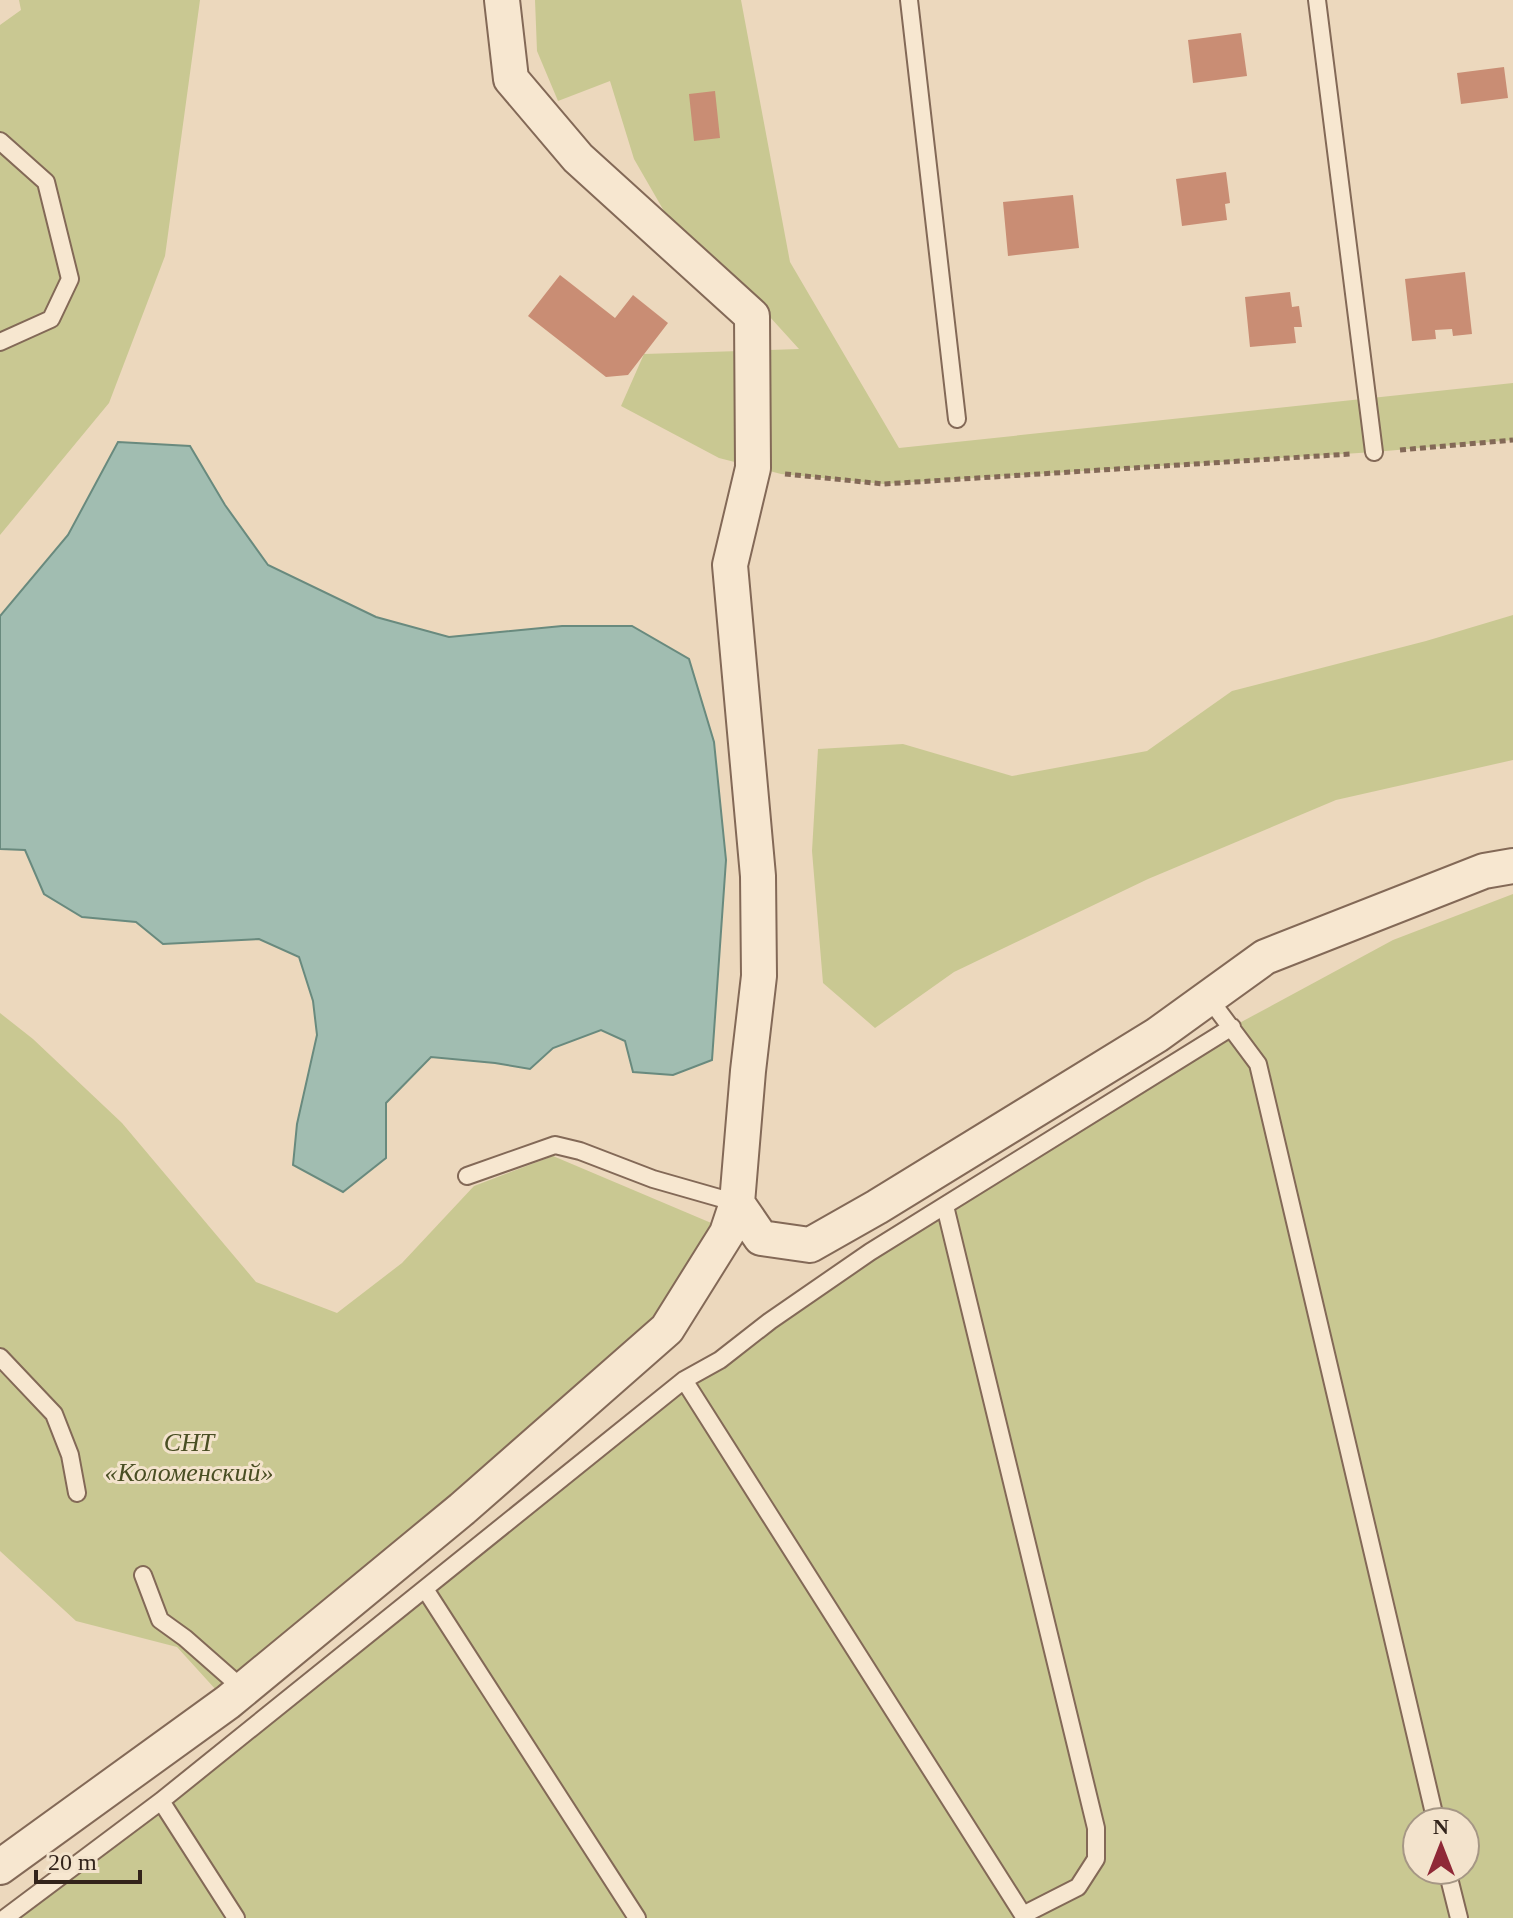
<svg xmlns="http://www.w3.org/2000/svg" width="1513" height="1918" viewBox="0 0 1513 1918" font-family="Georgia,serif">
  <rect width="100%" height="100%" fill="#ecd8bd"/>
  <!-- green -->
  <path fill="#c9c892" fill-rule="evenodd" d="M 19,0 L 200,0 L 165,256 L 109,403 L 0,535 L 0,25 L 21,10 Z
    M 535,0 L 741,0 L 790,262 L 899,448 L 1513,383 L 1513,440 L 1374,452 L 884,484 L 781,474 L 719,458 L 621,406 L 644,354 L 799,349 L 748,293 L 668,218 L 634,159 L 610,81 L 558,101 L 537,51 Z
    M 1513,615 L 1513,760 L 1336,800 L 1148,879 L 954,972 L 875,1028 L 823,983 L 812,851 L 818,749 L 903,744 L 1012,776 L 1147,751 L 1232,691 L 1426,641 Z
    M 1513,894 L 1513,1918 L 5,1918 L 770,1321 L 1232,1027 L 1393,940 ZM 1417,1822 L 1465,1822 L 1465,1870 L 1417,1870 Z
    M 0,1013 L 33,1039 L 122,1123 L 256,1282 L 337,1313 L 402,1263 L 474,1186 L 553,1156 L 716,1225 L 641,1345 L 217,1691 L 177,1647 L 76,1621 L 0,1551 Z"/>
  <!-- water -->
  <path fill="#a1bdb1" stroke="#698a7e" stroke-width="2" d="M 118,442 L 190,446 L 225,505 L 268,565 L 376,617 L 449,637 L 562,626 L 632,626 L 689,659 L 714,742 L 726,860 L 712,1060 L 673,1075 L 633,1072 L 625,1041 L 601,1030 L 553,1048 L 530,1069 L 495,1063 L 431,1057 L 386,1103 L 386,1158 L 343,1192 L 293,1165 L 297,1124 L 317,1035 L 313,1001 L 299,957 L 259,939 L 163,944 L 136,922 L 82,917 L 44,894 L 25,850 L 0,849 L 0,616 L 68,535 Z"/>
  <!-- building -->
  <path fill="#c98d74" d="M 1241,33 L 1247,76 L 1193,83 L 1188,40 Z
    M 1504,67 L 1508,98 L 1461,104 L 1457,73 Z
    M 715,91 L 720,138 L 694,141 L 689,94 Z
    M 1226,172 L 1230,203 L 1225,204 L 1227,220 L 1182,226 L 1176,179 Z
    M 1073,195 L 1079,248 L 1008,256 L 1003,202 Z
    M 1465,272 L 1472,334 L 1453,336 L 1452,329 L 1435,330 L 1436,339 L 1412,341 L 1405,279 Z
    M 560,275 L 615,318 L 633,295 L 668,323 L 628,375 L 606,377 L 528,316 Z
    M 1290,292 L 1292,307 L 1299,306 L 1302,327 L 1294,327 L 1296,343 L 1250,347 L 1245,297 Z"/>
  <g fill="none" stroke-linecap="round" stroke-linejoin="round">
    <!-- service casing -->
    <g stroke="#836957" stroke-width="20">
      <path id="service" d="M 909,0 L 957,419
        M 1317,0 L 1374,452
        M 0,141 L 46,182 L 70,279 L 51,319 L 0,342
        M 1208,997 L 1258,1064 L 1436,1822
        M 467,1176 L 555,1145 L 580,1151 L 653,1179 L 737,1203
        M 945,1206 L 1096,1828 L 1096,1859 L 1078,1887 L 1023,1915
        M 0,1357 L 54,1414 L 70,1455 L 77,1493
        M 684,1380 L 1025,1918
        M 143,1575 L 160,1620 L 185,1638 L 243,1689
        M 425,1589 L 637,1918
        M 161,1801 L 236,1918
        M 1447,1870 L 1459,1918
        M 5,1918 L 161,1801 L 684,1380 L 720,1360 L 770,1321 L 870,1252 L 1232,1027"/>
    </g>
    <!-- minor casing -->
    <g stroke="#836957" stroke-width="38">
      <path id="minor" d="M 737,1203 L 761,1238 L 810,1245 L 877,1207 L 1157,1035 L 1265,957 L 1484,871 L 1513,866
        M 0,1867 L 228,1702 L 462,1509 L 667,1329 L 727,1233 L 737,1203 L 748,1071 L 759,976 L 758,876 L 730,565 L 753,468 L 752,316 L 578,158 L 511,79 L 502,0"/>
    </g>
    <!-- path -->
    <path stroke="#836957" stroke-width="5" stroke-dasharray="6 4" stroke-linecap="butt" d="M 1400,450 L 1513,440
      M 785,474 L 884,484 L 1350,454"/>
    <!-- service -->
    <use href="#service" stroke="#f7e7d0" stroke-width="16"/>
    <!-- minor -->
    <use href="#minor" stroke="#f7e7d0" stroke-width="34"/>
  </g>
  <g text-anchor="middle" stroke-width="6" stroke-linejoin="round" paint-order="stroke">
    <!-- park labels -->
    <g font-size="26" font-style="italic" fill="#494e23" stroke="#f3e3cc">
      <text x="189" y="1451">СНТ<tspan x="189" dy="30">«Коломенский»</tspan></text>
    </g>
  </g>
  <!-- north arrow -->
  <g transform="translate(1441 1846)"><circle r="38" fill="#f3e3cc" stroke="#a69785" stroke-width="2"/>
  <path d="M0-6L14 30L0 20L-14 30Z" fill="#8f2937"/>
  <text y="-12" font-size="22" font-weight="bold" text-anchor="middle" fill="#33241b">N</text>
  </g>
  <!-- scale -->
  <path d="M36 1870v12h104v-12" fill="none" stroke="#33241b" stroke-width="4"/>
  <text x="48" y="1870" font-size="24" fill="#33241b" stroke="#f3e3cc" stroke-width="6" paint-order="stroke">20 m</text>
</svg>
